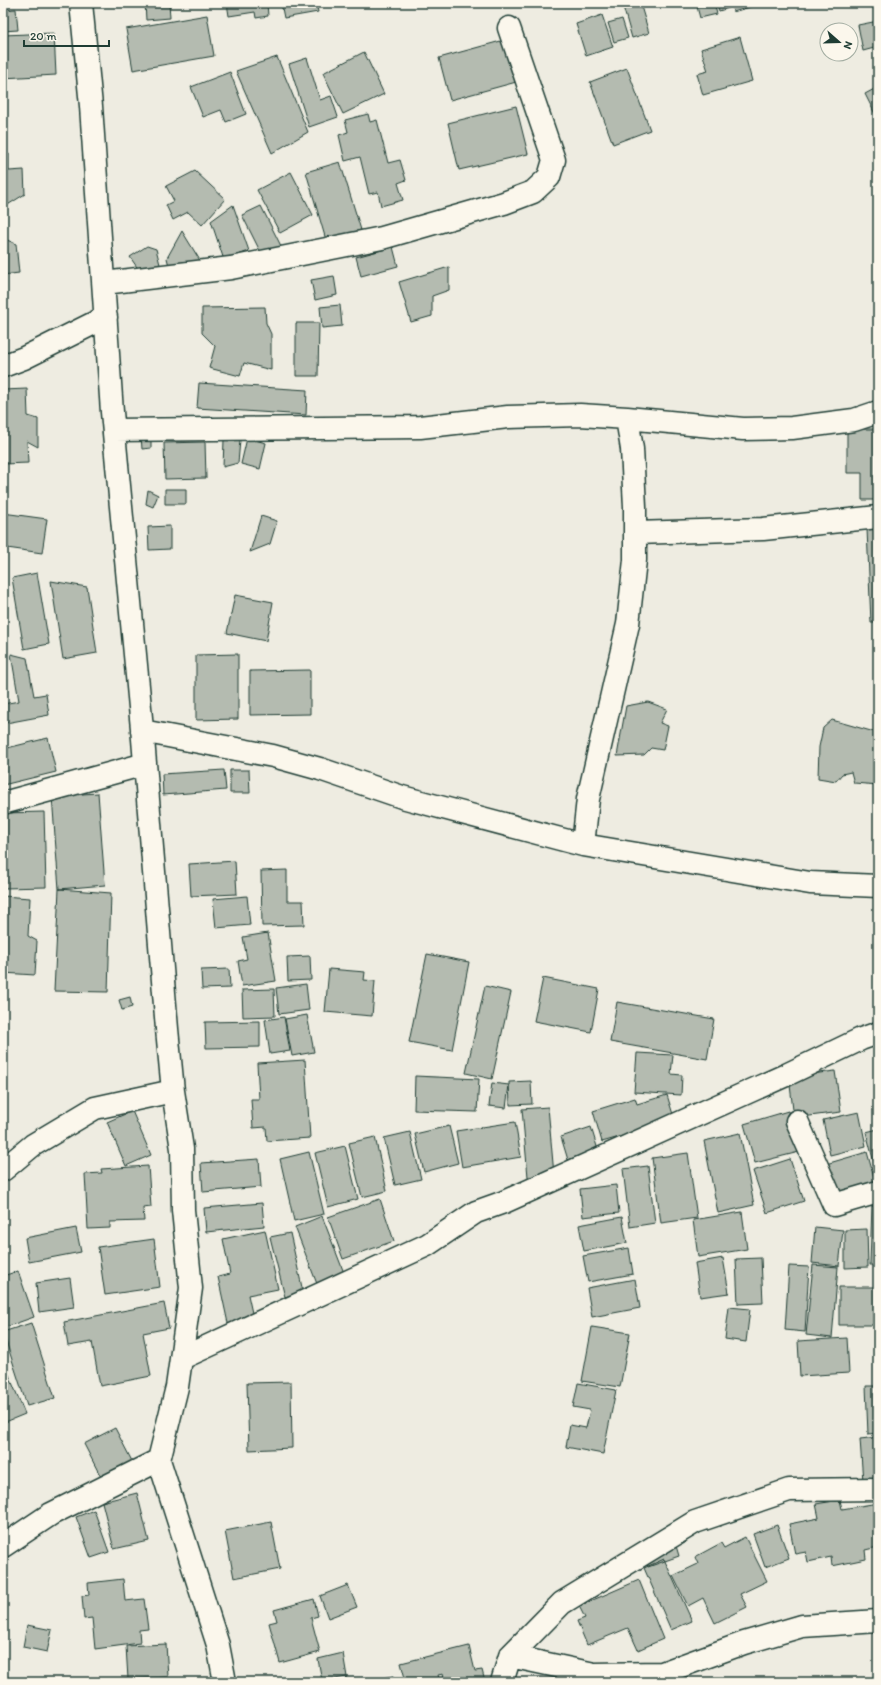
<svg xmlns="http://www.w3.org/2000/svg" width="881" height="1685" viewBox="0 0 881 1685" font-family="Itim,sans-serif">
  <rect width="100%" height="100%" fill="#eeece1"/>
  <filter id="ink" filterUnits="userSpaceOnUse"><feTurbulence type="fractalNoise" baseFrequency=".025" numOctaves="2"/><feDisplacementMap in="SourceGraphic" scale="8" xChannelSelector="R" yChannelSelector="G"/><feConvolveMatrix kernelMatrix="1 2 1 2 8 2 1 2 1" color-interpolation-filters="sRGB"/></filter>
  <g filter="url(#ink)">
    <!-- building -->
    <path fill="#b4bbb0" stroke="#1f3d34" d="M 3,3 L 11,3 L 6,4 L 4,10 L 16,9 L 18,30 L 3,31 Z
      M 145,3 L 169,3 L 170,18 L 146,20 Z
      M 227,3 L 267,3 L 268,16 L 256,18 L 255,12 L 229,16 Z
      M 281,3 L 316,3 L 318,12 L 284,18 Z
      M 622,3 L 640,3 L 649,33 L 632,38 Z
      M 696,3 L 714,3 L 717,14 L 700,18 Z
      M 717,3 L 760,3 L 760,4 L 733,12 L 732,7 L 719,11 Z
      M 207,15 L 214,56 L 133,70 L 126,29 Z
      M 602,15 L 613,47 L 586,56 L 576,24 Z
      M 622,19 L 628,38 L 614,42 L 608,23 Z
      M 878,21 L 878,47 L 863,51 L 858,25 Z
      M 54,33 L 56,75 L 3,78 L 3,35 Z
      M 740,37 L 752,81 L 703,95 L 697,74 L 708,71 L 701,49 Z
      M 508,39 L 520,81 L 450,100 L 439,58 Z
      M 364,52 L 384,94 L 343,114 L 323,73 Z
      M 277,57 L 308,132 L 272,153 L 236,71 Z
      M 307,58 L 320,100 L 331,96 L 338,117 L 309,127 L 289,64 Z
      M 627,68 L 650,130 L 613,144 L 590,82 Z
      M 230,72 L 246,114 L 226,122 L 221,110 L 203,117 L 191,87 Z
      M 878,87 L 878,120 L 865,94 Z
      M 516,106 L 528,154 L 459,170 L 448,123 Z
      M 368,114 L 370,122 L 377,120 L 388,163 L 400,160 L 406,180 L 398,183 L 403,200 L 381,206 L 378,192 L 369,194 L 360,157 L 345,161 L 339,135 L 348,132 L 345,120 Z
      M 9,154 L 9,171 L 24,170 L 25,194 L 6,206 L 3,206 L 3,155 Z
      M 340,162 L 361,230 L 326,240 L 306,172 Z
      M 195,171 L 225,199 L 202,225 L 188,212 L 173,220 L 166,205 L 174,201 L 166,186 Z
      M 291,172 L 313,215 L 280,233 L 257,190 Z
      M 233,205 L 249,251 L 224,260 L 211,221 Z
      M 261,206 L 282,248 L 263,257 L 242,215 Z
      M 3,226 L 5,239 L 16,244 L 19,273 L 3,275 Z
      M 182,231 L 201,262 L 170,270 L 167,258 Z
      M 147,246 L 156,249 L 163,276 L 141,273 L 130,257 Z
      M 393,247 L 398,266 L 361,276 L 356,257 Z
      M 449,267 L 449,290 L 432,296 L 432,316 L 411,322 L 399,282 Z
      M 334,276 L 337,295 L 315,300 L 311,280 Z
      M 340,305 L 342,326 L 322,328 L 320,307 Z
      M 265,307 L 266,323 L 271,334 L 271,370 L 244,363 L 240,376 L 209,368 L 215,346 L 202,333 L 202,308 Z
      M 296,323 L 319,323 L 318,376 L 296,376 Z
      M 199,383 L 307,390 L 306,415 L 197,408 Z
      M 27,389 L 28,416 L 38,419 L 38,447 L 27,441 L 28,463 L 3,464 L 3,390 Z
      M 847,429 L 878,429 L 878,500 L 862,500 L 862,473 L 847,473 Z
      M 151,435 L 151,448 L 142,449 L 141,436 Z
      M 247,438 L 266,443 L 260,469 L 241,464 Z
      M 224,440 L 240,440 L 238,463 L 223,467 Z
      M 205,442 L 206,478 L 165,479 L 164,443 Z
      M 165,489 L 186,489 L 186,504 L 165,504 Z
      M 148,490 L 158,495 L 153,507 L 146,504 Z
      M 3,513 L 47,519 L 42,553 L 7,548 Z
      M 261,516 L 277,521 L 270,544 L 250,552 Z
      M 170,526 L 170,549 L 149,550 L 148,527 Z
      M 878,528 L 878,623 L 871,623 L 867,529 Z
      M 37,573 L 49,644 L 24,649 L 12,578 Z
      M 51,581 L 87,587 L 97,653 L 63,659 Z
      M 235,595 L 273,602 L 266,641 L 227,633 Z
      M 11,654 L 27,658 L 34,696 L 46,694 L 49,715 L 6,723 L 3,704 L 19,701 Z
      M 238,654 L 238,719 L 196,720 L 196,655 Z
      M 310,670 L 310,714 L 250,715 L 250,671 Z
      M 648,702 L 667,709 L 660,723 L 668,726 L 663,750 L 651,748 L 644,755 L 617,756 L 626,706 Z
      M 832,720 L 878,733 L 878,785 L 854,783 L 851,772 L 842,774 L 836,781 L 818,778 L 819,747 L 823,728 Z
      M 48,738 L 56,772 L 3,785 L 3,749 Z
      M 224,770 L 226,790 L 163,795 L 162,774 Z
      M 230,770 L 249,770 L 250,793 L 230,793 Z
      M 98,793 L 105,885 L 59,889 L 52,796 Z
      M 44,812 L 46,887 L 4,888 L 3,813 Z
      M 235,861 L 237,894 L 191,896 L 189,864 Z
      M 287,870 L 287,901 L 303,901 L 304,925 L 262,926 L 261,871 Z
      M 59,889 L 111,893 L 108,992 L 54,991 Z
      M 3,896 L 30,898 L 28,936 L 37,941 L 35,975 L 3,973 Z
      M 247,896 L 250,925 L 216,928 L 213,899 Z
      M 268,933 L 276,981 L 242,986 L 238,961 L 247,959 L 243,937 Z
      M 427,954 L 469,962 L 452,1050 L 409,1042 Z
      M 310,956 L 311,980 L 288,981 L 287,957 Z
      M 229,969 L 230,988 L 202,989 L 201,970 Z
      M 329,969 L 365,972 L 364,980 L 375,981 L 372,1016 L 325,1012 Z
      M 543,978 L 599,989 L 591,1032 L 534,1021 Z
      M 306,984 L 309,1010 L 279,1014 L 276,988 Z
      M 485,986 L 511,992 L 492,1079 L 466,1073 Z
      M 274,989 L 275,1016 L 243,1017 L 242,990 Z
      M 130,997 L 132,1007 L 122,1010 L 119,1000 Z
      M 617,1002 L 714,1019 L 707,1059 L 610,1042 Z
      M 307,1015 L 314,1052 L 292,1056 L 285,1019 Z
      M 284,1017 L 290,1051 L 270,1054 L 265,1020 Z
      M 260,1021 L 260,1047 L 206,1048 L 205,1022 Z
      M 637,1053 L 673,1055 L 671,1074 L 682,1075 L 681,1095 L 634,1092 Z
      M 305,1060 L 310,1138 L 267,1141 L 266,1127 L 253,1128 L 251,1099 L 259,1099 L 257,1063 Z
      M 835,1071 L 841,1112 L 794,1118 L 789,1077 Z
      M 415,1076 L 479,1079 L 477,1112 L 414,1110 Z
      M 531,1081 L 532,1104 L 510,1105 L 509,1082 Z
      M 492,1083 L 509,1085 L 506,1108 L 489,1106 Z
      M 667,1095 L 675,1121 L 602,1142 L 593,1111 L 635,1098 L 637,1104 Z
      M 548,1107 L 554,1175 L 528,1177 L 522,1109 Z
      M 132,1111 L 151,1155 L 126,1166 L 107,1122 Z
      M 788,1111 L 799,1152 L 755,1163 L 744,1124 Z
      M 859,1112 L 866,1146 L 830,1155 L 823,1120 Z
      M 515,1122 L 521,1157 L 462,1167 L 456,1131 Z
      M 449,1126 L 458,1163 L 424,1172 L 415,1134 Z
      M 591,1127 L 598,1150 L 568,1160 L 561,1137 Z
      M 878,1129 L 878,1178 L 866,1132 Z
      M 410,1132 L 421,1179 L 395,1185 L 384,1138 Z
      M 740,1133 L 754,1205 L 718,1213 L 704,1141 Z
      M 375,1137 L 387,1191 L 362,1197 L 349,1143 Z
      M 345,1146 L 358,1199 L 328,1207 L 315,1153 Z
      M 309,1152 L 324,1214 L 294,1221 L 280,1159 Z
      M 867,1152 L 877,1188 L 837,1201 L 826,1164 Z
      M 688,1153 L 697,1218 L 661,1223 L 652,1158 Z
      M 259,1159 L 261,1187 L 203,1192 L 201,1163 Z
      M 790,1159 L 804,1201 L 767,1213 L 753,1171 Z
      M 148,1166 L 151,1207 L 143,1208 L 144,1221 L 110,1222 L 110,1228 L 88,1229 L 85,1174 L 102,1173 L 101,1169 Z
      M 648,1166 L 655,1223 L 630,1227 L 623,1169 Z
      M 616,1185 L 619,1213 L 583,1217 L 580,1189 Z
      M 380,1199 L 394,1241 L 343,1259 L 328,1217 Z
      M 262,1203 L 264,1226 L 206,1232 L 204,1208 Z
      M 872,1204 L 878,1204 L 878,1265 L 870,1265 Z
      M 742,1212 L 747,1249 L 698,1257 L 693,1220 Z
      M 322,1216 L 346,1278 L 319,1289 L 295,1227 Z
      M 622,1217 L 627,1243 L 584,1251 L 579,1225 Z
      M 815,1227 L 843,1230 L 839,1266 L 812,1263 Z
      M 76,1228 L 81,1252 L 29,1262 L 25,1238 Z
      M 867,1229 L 868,1267 L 845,1268 L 845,1230 Z
      M 265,1230 L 278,1289 L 248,1295 L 254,1322 L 229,1328 L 218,1277 L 230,1274 L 223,1239 Z
      M 290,1233 L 303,1292 L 285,1297 L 270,1237 Z
      M 154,1239 L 160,1287 L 105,1295 L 98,1247 Z
      M 629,1248 L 633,1274 L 588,1282 L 583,1256 Z
      M 723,1258 L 729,1293 L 700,1297 L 695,1263 Z
      M 761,1258 L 763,1303 L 738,1304 L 736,1259 Z
      M 813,1265 L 838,1267 L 832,1338 L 806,1335 Z
      M 789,1266 L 809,1267 L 805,1332 L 785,1330 Z
      M 18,1271 L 34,1317 L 3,1328 L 3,1276 Z
      M 70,1278 L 74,1307 L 39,1312 L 36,1283 Z
      M 635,1279 L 640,1308 L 592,1317 L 587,1288 Z
      M 839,1287 L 878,1287 L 878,1325 L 839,1325 Z
      M 164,1303 L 169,1328 L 143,1333 L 151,1376 L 100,1386 L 92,1342 L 68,1346 L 64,1322 Z
      M 729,1307 L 750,1309 L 746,1342 L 725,1339 Z
      M 31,1323 L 55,1398 L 27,1406 L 3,1332 Z
      M 592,1327 L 630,1333 L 620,1387 L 582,1381 Z
      M 876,1335 L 878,1335 L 878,1384 L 877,1384 Z
      M 847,1338 L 849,1373 L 800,1376 L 798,1341 Z
      M 4,1363 L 25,1414 L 3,1423 L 3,1364 Z
      M 291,1382 L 292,1448 L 249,1450 L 247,1383 Z
      M 578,1383 L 616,1390 L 603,1454 L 566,1447 L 570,1425 L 586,1428 L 590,1410 L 573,1407 Z
      M 866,1386 L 878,1386 L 878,1433 L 868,1434 Z
      M 115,1428 L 135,1467 L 104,1483 L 84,1444 Z
      M 878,1437 L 878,1481 L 863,1482 L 860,1439 Z
      M 137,1493 L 149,1541 L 114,1549 L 102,1502 Z
      M 840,1500 L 842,1509 L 878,1503 L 878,1547 L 865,1550 L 866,1559 L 832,1566 L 831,1557 L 808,1562 L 806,1552 L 795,1554 L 789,1524 L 819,1518 L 816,1504 Z
      M 94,1510 L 109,1552 L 91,1558 L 76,1517 Z
      M 271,1522 L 280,1569 L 234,1578 L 225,1531 Z
      M 777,1525 L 789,1558 L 765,1567 L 753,1534 Z
      M 745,1537 L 767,1581 L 740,1594 L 747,1607 L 715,1623 L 703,1598 L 688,1606 L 673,1576 L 698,1564 L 695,1557 L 721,1543 L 724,1548 Z
      M 674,1539 L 679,1556 L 648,1567 L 642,1550 Z
      M 664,1559 L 692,1621 L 671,1630 L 644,1568 Z
      M 123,1579 L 125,1601 L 144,1599 L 148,1629 L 139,1630 L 140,1643 L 95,1649 L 92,1618 L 84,1619 L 82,1596 L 89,1595 L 88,1583 Z
      M 639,1580 L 663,1639 L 638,1650 L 628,1628 L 587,1645 L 577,1621 L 585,1618 L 579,1606 Z
      M 348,1585 L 357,1607 L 328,1618 L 320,1596 Z
      M 314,1599 L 318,1616 L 311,1618 L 320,1652 L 280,1663 L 269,1623 L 277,1621 L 274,1610 Z
      M 27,1625 L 52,1630 L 47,1652 L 23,1647 Z
      M 166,1644 L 168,1677 L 128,1679 L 126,1646 Z
      M 469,1646 L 475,1671 L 482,1670 L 485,1682 L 445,1682 L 443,1674 L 438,1675 L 440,1682 L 406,1682 L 401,1663 Z
      M 343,1653 L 347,1677 L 322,1681 L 318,1659 Z
      M 393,1676 L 394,1682 L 359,1682 Z"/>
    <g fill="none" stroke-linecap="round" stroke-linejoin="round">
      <!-- minor casing -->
      <g stroke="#1f3d34" stroke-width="25">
        <path id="minor" d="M 81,3 L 91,106 L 112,412 L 143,739 L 167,1029 L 173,1091 L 182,1149 L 183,1210 L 191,1288 L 177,1387 L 159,1460 L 218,1645 L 225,1682
          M 104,283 L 231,268 L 382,238 L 504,203 L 533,192 L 549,177 L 554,160 L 509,28
          M 3,366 L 24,358 L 106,317
          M 114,430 L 420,427 L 508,417 L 580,415 L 627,418 L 743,429 L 792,428 L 854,420 L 878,412
          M 636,533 L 763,529 L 878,517
          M 142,731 L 273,756 L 320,769 L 402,797 L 583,845 L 810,883 L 878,886
          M 3,803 L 145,764
          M 583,845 L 588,799 L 628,624 L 635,560 L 635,507 L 632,449 L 627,418
          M 797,1121 L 834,1205 L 878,1192
          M 3,1170 L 33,1145 L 95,1108 L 173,1091
          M 182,1358 L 427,1245 L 476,1212 L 504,1202 L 786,1075 L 861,1039 L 878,1033
          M 3,1546 L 51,1514 L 159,1460
          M 510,1656 L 594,1674 L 662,1673 L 744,1643 L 802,1626 L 878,1621
          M 502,1682 L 510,1656 L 562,1603 L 695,1522 L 789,1490 L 878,1489"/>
      </g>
      <!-- minor -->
      <use href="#minor" stroke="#fbf7ec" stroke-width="22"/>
    </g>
  </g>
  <!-- margin -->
  <rect width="881" height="1685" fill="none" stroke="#fbf7ec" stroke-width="16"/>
  <rect x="8" y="8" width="865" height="1669" fill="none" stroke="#1f3d34" stroke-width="1.5" filter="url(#ink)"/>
  <!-- north arrow -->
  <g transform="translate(839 42) rotate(110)"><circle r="19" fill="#fbf7ec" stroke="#a3ada2"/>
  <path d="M0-3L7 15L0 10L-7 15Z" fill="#1f3d34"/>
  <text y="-6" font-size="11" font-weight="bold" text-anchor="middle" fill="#1f3d34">N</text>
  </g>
  <!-- scale -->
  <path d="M24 40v6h85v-6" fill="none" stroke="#1f3d34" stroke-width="2"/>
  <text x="30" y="40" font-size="12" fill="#1f3d34" stroke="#fbf7ec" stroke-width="3" paint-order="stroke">20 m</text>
</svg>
